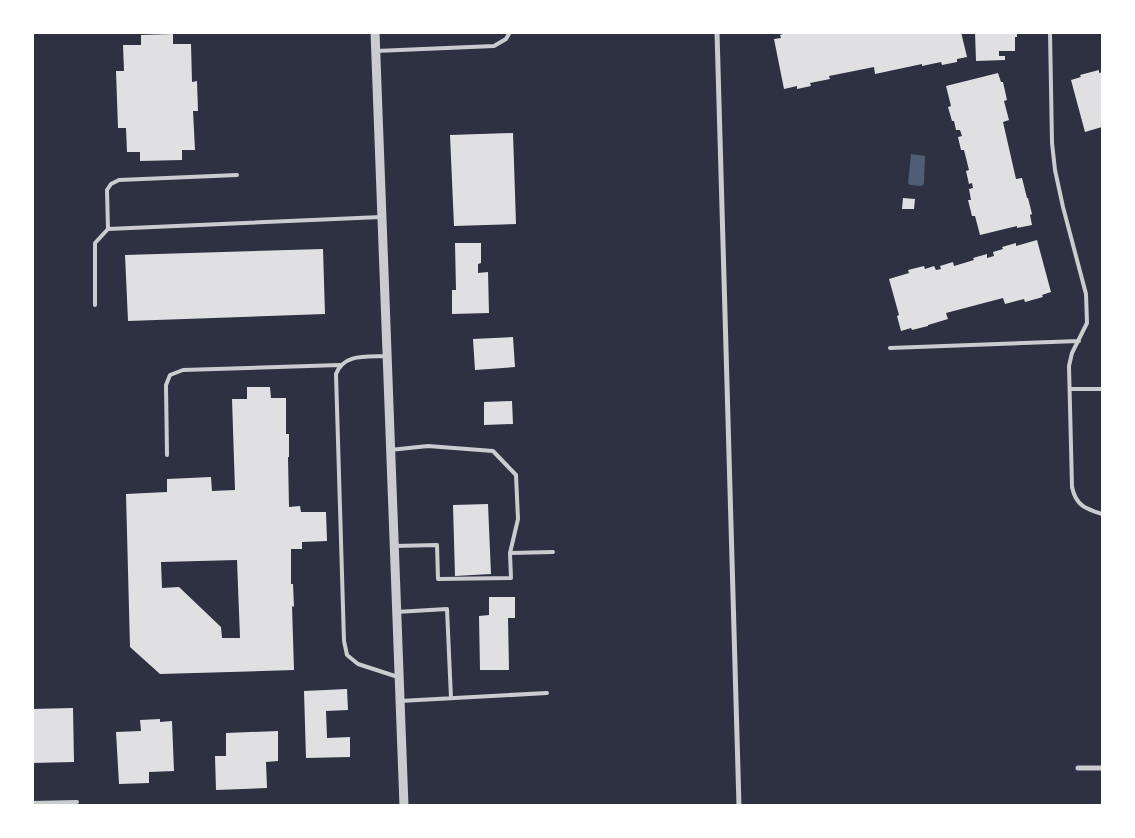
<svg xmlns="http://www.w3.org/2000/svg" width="1135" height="838" viewBox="0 0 1135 838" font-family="Mulish,sans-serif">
  <rect width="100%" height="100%" fill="#2d3142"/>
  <!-- water -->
  <path fill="#4f5d75" d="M 911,154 L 925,156 L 924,184 L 921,186 L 910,185 L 908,183 Z"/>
  <!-- building -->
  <path fill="#e0e0e3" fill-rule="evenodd" d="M 789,32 L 961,32 L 967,57 L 957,59 L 957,62 L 942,65 L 941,62 L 922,66 L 922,64 L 875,74 L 874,67 L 829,76 L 830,79 L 810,83 L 811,86 L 797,89 L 797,86 L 784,89 L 774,39 L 781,38 L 780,35 Z
    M 975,32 L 1017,32 L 1017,37 L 1015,37 L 1015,51 L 999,51 L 999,56 L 1005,56 L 1005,60 L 976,61 Z
    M 173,34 L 173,44 L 191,44 L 192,82 L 197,81 L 198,111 L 193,111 L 195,150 L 182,150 L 182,160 L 140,161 L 140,152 L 127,152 L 126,128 L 118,128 L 116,71 L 124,71 L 123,45 L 141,45 L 141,35 Z
    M 1099,70 L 1099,73 L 1102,72 L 1102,127 L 1085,132 L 1071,80 L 1081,77 L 1080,75 Z
    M 998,73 L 1001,82 L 1003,82 L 1007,100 L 1004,101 L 1009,120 L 1003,122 L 1016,179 L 1022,178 L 1027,198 L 1028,198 L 1032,214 L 1030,215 L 1032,225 L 1017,228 L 1017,226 L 980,235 L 975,216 L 972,216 L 968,200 L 971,200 L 969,189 L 973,188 L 972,183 L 969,184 L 966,171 L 969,170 L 964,150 L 961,150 L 958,137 L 962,136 L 960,130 L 956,130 L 954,121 L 952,121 L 948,107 L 951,106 L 946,86 Z
    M 513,133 L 516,224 L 454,226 L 450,135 Z
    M 903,198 L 915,199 L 914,209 L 902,209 Z
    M 1037,240 L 1051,292 L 1042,295 L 1043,297 L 1025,302 L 1024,299 L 1005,304 L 1003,298 L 946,313 L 948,319 L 928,325 L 928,326 L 912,330 L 911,328 L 901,331 L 897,316 L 899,315 L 889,279 L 909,273 L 908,270 L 924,266 L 925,269 L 934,266 L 936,270 L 941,269 L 940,266 L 953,262 L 954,266 L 974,260 L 973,258 L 987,254 L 987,258 L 994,256 L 993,252 L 1003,249 L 1002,247 L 1016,243 L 1016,246 Z
    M 455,243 L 481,243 L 481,263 L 478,264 L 478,273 L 488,272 L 489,313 L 452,314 L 452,290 L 456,290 Z
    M 323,249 L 325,314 L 128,321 L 125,255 Z
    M 513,337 L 515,367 L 475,370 L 473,339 Z
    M 247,387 L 270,387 L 271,398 L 286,398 L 286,434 L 289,434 L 289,457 L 288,457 L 289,507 L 300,506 L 301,512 L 326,512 L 327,541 L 302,542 L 302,549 L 291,549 L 291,584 L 293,584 L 294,607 L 292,606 L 294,670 L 160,674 L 130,647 L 126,494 L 167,492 L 167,479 L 211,477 L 212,491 L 235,490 L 232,399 L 247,399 ZM 237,560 L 240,638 L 222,638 L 221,627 L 179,587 L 162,588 L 161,562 Z
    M 512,401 L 513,424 L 484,425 L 484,402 Z
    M 488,504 L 491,574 L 455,576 L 453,505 Z
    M 489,597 L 515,597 L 515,618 L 508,618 L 509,670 L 480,670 L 479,616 L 489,615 Z
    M 347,689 L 348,710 L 326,711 L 327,738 L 350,737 L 350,757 L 306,758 L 304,691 Z
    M 73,708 L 74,762 L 32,763 L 32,709 Z
    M 160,719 L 160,722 L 172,721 L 174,771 L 149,772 L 149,783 L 119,784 L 116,732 L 141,731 L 140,720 Z
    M 278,731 L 278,761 L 266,762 L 267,788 L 216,790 L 215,756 L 226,756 L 226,733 Z"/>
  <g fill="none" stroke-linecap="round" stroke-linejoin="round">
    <!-- service -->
    <path stroke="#caccd0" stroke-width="4" d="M 1050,32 L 1052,143 L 1055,170 L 1063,207 L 1086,294 L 1087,323 L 1072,353 L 1069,366 L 1072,487 C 1076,506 1086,509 1102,514
      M 376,51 L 494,46 L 506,39 L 510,32
      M 108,229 L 107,190 L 111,184 L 119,180 L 237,175
      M 95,305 L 95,243 L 108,229 L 381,217
      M 890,348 L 1079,341
      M 387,356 C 367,357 344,353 336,374 L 344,641 L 347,655 L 358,664 L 398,677
      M 1070,389 L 1102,389
      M 390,450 L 428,446 L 493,451 L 516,475 L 518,519 L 510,553
      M 167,455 L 166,385 L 170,375 L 183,370 L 340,365
      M 394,546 L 437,545 L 438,579 L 511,578 L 510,553 L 553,552
      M 396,612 L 447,609 L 451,698
      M 400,701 L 547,693
      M 32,803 L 77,802"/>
    <!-- minor -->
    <path stroke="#caccd0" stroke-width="5" d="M 717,32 L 739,806
      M 1078,768 L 1102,768"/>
    <!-- tertiary -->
    <path stroke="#caccd0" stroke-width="9" d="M 375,32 L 404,806"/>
  </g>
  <!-- border -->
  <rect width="1135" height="838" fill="none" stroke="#ffffff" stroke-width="68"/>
</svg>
